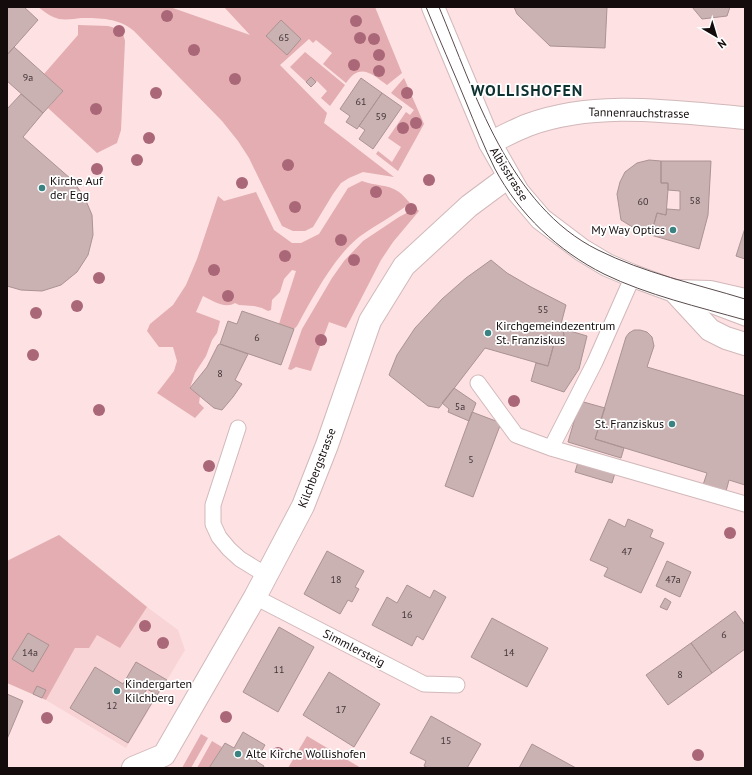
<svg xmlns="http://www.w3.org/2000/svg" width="752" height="775" viewBox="0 0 752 775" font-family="'PT Sans',sans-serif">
  <rect width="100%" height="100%" fill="#fde1e3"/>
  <!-- built -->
  <path fill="#f8d4d6" d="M 59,535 L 147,607 L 178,630 L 185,650 L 126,748 L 46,700 L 75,648 L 7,561 Z"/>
  <!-- green -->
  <path fill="#e3adb1" d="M 38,7 L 170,7 L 250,35 L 224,7 L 375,7 L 402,73 L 387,85 C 372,74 360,62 346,83 L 323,64 L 332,53 L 316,40 L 313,43 L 309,39 L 280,65 L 327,113 L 324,123 L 394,177 L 363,172 L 349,178 L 341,183 L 333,194 L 313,227 L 305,231 L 293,231 L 282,226 L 249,158 L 238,141 L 222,121 L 134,31 C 119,18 100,18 81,18 C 74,19 67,20 59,19 C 51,17 45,12 38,7 Z
    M 78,25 L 108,26 L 122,30 L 125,41 L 121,130 L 117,143 L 97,153 L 48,108 L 63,91 L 44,74 L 78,35 Z
    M 305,52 L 345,85 L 330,106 L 321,98 L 327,91 L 317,81 L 316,82 L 311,77 L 306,82 L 290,67 Z
    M 404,78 L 424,124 L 398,171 L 376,154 L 378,151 L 392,162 L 401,147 L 388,138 L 406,112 L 410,115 L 414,110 L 391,93 Z
    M 362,181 C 374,186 388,184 399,192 C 403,195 407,200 410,203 C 394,216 375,225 359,237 C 333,258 313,297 297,326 L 294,329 L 279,324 L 296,271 L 292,270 L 284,279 L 280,292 L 272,300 L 271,310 L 268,311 L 262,308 L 254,306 L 239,305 L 235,303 C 225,309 213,301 203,296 L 196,312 L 220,321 L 217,333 L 212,340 L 206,356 L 195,373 L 190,388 L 200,396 L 199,403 L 204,408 L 195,418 L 157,393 L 174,371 L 177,361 L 173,347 L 159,347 L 147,331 L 150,324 L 173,305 L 186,285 L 197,259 L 218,196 L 224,201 L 256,192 L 274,230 L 292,243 L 301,243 L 319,234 L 348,188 Z
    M 416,208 L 419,211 L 393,242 L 381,260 L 346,328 L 329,322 L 311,371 L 296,367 L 291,370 L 288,369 L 302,329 L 332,278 L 344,261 L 363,241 L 399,217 Z
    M 59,535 L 147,607 L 120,648 L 97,635 L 89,648 L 75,648 L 46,700 L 7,683 L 7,561 Z
    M 201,734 L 208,738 L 191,768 L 182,768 Z
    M 307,736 L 361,768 L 288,768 Z
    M 212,741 L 222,747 L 209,768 L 197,768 Z"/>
  <!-- building -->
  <path fill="#cab1b2" stroke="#ab9293" d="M 7,7 L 24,7 L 38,20 L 7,55 Z
    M 514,7 L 607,7 L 605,48 L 550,46 L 517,14 Z
    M 692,7 L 730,7 L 727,16 L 702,19 Z
    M 281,20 L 301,39 L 287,55 L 266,36 Z
    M 14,47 L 63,91 L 43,113 L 7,81 L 7,55 Z
    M 311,77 L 316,82 L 311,87 L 306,82 Z
    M 361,78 L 382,93 L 357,129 L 346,122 L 350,116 L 340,109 Z
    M 382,93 L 402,107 L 373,149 L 359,139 L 365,130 L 359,126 Z
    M 21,94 L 43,113 L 23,137 L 71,179 L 84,196 L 92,215 L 93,235 L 88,255 L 77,272 L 61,285 L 42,291 L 21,290 L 7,286 L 7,109 Z
    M 649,160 L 661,161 L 661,183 L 668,183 L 668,190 L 666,215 L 657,213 L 651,235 L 634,228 L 621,220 L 617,194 L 620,182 L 625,172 L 637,163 Z
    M 661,161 L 711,161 L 708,215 L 699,249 L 651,235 L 657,213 L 666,215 L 667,209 L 680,210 L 680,191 L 668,190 L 668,183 L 661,183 Z
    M 745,228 L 745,259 L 736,256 Z
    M 491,260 L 507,273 L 531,287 L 566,305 L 560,328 L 563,331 L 564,335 L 561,339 L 555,340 L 548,366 L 485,348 L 439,408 L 428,406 L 389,375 L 397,355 L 415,328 L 442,299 L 466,278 Z
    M 242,311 L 294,329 L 281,365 L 220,344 L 228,321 L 237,324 Z
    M 560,328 L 587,336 L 579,369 L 564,392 L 531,381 L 536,363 L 548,366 L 555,340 L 561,339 L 564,335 L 563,331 Z
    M 634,330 L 640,330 L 647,332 L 652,337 L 654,346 L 647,367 L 745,396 L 745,485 L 729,480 L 725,495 L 702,488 L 707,473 L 595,439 L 626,337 L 629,333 Z
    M 220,344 L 248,354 L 235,380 L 242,384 L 233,397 L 222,410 L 214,408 L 190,388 L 207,367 L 218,345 Z
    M 454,388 L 476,403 L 469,421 L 448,412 L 449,409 L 442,403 Z
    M 580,401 L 605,408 L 595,439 L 624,448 L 621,458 L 568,442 Z
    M 472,412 L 501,423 L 473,497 L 445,486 Z
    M 578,462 L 615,473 L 612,483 L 575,472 Z
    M 609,519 L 625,527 L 628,519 L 653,530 L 650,537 L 664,543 L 641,593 L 604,576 L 608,568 L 590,560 Z
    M 327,551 L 364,571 L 355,587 L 359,589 L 352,602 L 348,600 L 340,614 L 304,594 Z
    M 667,561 L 691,572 L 680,597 L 656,586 Z
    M 407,585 L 430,598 L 434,590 L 446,597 L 423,640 L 417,636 L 412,646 L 372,625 L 387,597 L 397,603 Z
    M 665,598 L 671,602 L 667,610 L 660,607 Z
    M 735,611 L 745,625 L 745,649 L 712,673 L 691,643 Z
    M 492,618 L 548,648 L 527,687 L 471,657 Z
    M 279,627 L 314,647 L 278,712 L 243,692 Z
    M 28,633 L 49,645 L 33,672 L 12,659 Z
    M 691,643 L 712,673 L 668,705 L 646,675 Z
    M 136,662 L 167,680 L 157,695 L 147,689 L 143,695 L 153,701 L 128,743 L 70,708 L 95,667 L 123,684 Z
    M 329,672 L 380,704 L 354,747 L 303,715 Z
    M 37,686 L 46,690 L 42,698 L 33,694 Z
    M 7,694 L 23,701 L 7,739 Z
    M 431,716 L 481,744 L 467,768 L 428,768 L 424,766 L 426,761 L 410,753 Z
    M 243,732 L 265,745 L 256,761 L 264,766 L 263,768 L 209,768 L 225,743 L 234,748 Z
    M 532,744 L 576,768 L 519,768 Z"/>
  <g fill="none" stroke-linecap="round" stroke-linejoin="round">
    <!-- service casing -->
    <g stroke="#d2b8ba" stroke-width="17">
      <path id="service" d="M 633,276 L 595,362 L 551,448 L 745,504
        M 684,295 L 745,318
        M 478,383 L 516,435 L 551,448
        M 238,428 L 213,505 L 213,524 L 219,537 L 229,549 L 240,559 L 266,575
        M 255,597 L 424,684 L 457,685"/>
    </g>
    <!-- minor casing -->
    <g stroke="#d2b8ba" stroke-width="24">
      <path id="minor" d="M 490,143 C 502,137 515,130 528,125 C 597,100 673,112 745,118
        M 133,768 L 164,755 L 255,597 L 303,506 L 327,445 L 370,321 L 404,266 L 469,206 L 508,177"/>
    </g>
    <!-- secondary casing -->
    <g stroke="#d2b8ba" stroke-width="24">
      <path id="secondary" d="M 433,7 L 490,143 L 518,192 L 541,219 L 582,250 L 607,265 L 633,276 L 674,291 L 710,292 L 745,300
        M 674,291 L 710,330 L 726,338 L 745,344"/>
    </g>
    <!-- service -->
    <use href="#service" stroke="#fff" stroke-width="15"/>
    <!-- minor -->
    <use href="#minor" stroke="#fff" stroke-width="22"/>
    <!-- secondary -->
    <use href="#secondary" stroke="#fff" stroke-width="22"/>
    <!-- tram -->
    <path stroke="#5a4b4c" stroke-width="1" d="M 426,7 C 439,39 453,70 466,102 C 475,124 484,147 495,169 C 519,214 558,251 604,274 C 647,295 699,307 745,320
      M 439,7 C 475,93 509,206 598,250 C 644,273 696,284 745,299"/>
  </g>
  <!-- trees -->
  <g fill="#aa6778">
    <circle cx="167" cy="16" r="6"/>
    <circle cx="356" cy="21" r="6"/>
    <circle cx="119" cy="31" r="6"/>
    <circle cx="360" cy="38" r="6"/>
    <circle cx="374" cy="39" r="6"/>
    <circle cx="194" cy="50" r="6"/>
    <circle cx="379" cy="55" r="6"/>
    <circle cx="354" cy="65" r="6"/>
    <circle cx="379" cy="71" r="6"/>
    <circle cx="235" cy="79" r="6"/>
    <circle cx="156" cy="93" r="6"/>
    <circle cx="407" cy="93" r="6"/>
    <circle cx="96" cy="109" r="6"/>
    <circle cx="416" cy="123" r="6"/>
    <circle cx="403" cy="128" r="6"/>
    <circle cx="149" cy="138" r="6"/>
    <circle cx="137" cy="160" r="6"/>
    <circle cx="288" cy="165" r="6"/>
    <circle cx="97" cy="169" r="6"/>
    <circle cx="429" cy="180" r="6"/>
    <circle cx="242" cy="183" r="6"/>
    <circle cx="376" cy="192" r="6"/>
    <circle cx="295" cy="207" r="6"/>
    <circle cx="411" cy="209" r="6"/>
    <circle cx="341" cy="240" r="6"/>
    <circle cx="285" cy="256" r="6"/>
    <circle cx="354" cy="260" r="6"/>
    <circle cx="214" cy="270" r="6"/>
    <circle cx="99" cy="278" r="6"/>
    <circle cx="228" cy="296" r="6"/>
    <circle cx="77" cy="306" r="6"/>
    <circle cx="36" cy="313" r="6"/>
    <circle cx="321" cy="340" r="6"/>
    <circle cx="33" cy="355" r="6"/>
    <circle cx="514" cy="401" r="6"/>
    <circle cx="99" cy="410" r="6"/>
    <circle cx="209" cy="466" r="6"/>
    <circle cx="730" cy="533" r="6"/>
    <circle cx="145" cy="626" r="6"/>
    <circle cx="163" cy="643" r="6"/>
    <circle cx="226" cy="717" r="6"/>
    <circle cx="47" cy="718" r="6"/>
    <circle cx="278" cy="753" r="6"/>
    <circle cx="698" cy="755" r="6"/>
  </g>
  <!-- markers -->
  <g fill="#3b8382" stroke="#fff" stroke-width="1.5">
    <circle cx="42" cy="188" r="4"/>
    <circle cx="673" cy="230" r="4"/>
    <circle cx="488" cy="333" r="4"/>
    <circle cx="672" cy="424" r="4"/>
    <circle cx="117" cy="691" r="4"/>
    <circle cx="238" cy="754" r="4"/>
  </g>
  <g text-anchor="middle" stroke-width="3.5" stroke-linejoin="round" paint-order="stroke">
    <!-- number labels -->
    <g font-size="10" fill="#423436">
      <text x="284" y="41">65</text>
      <text x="28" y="81">9a</text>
      <text x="361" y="105">61</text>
      <text x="381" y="120">59</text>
      <text x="695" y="204">58</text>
      <text x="643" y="205">60</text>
      <text x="543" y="313">55</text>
      <text x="257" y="341">6</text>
      <text x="220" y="377">8</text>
      <text x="460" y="410">5a</text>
      <text x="471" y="463">5</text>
      <text x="627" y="555">47</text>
      <text x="336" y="583">18</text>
      <text x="673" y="583">47a</text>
      <text x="407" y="618">16</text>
      <text x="724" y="638">6</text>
      <text x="30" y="656">14a</text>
      <text x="509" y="656">14</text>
      <text x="279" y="673">11</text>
      <text x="680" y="678">8</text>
      <text x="112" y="709">12</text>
      <text x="341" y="713">17</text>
      <text x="446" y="744">15</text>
    </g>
    <!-- street labels -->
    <g font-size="12" fill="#140b0c" stroke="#fff">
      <text transform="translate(639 113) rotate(1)" y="4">Tannenrauchstrasse</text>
      <text transform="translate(509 174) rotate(58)" y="4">Albisstrasse</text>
      <text transform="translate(317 468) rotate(-69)" y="4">Kilchbergstrasse</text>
      <text transform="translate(354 648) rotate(27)" y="4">Simmlersteig</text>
    </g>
    <!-- poi labels -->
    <g font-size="12" fill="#140b0c" stroke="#fff" text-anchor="start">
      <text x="50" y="185">Kirche Auf<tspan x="50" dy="14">der Egg</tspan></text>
      <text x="665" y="234" text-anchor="end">My Way Optics</text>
      <text x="496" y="330">Kirchgemeindezentrum<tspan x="496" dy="14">St. Franziskus</tspan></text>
      <text x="664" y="428" text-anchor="end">St. Franziskus</text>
      <text x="125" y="688">Kindergarten<tspan x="125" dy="14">Kilchberg</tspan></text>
      <text x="246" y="758">Alte Kirche Wollishofen</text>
    </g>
    <!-- district labels -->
    <g font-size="16" font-weight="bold" letter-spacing="1" fill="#0d3130" stroke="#fff">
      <text x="527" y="96">WOLLISHOFEN</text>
    </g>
  </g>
  <!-- border -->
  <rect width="752" height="775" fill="none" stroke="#140b0c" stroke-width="16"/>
  <!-- north arrow -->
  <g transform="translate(716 36) rotate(142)" stroke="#ffffff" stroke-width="3" paint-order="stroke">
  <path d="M0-3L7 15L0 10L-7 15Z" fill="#140b0c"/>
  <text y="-6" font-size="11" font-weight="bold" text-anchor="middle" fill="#140b0c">N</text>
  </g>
</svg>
